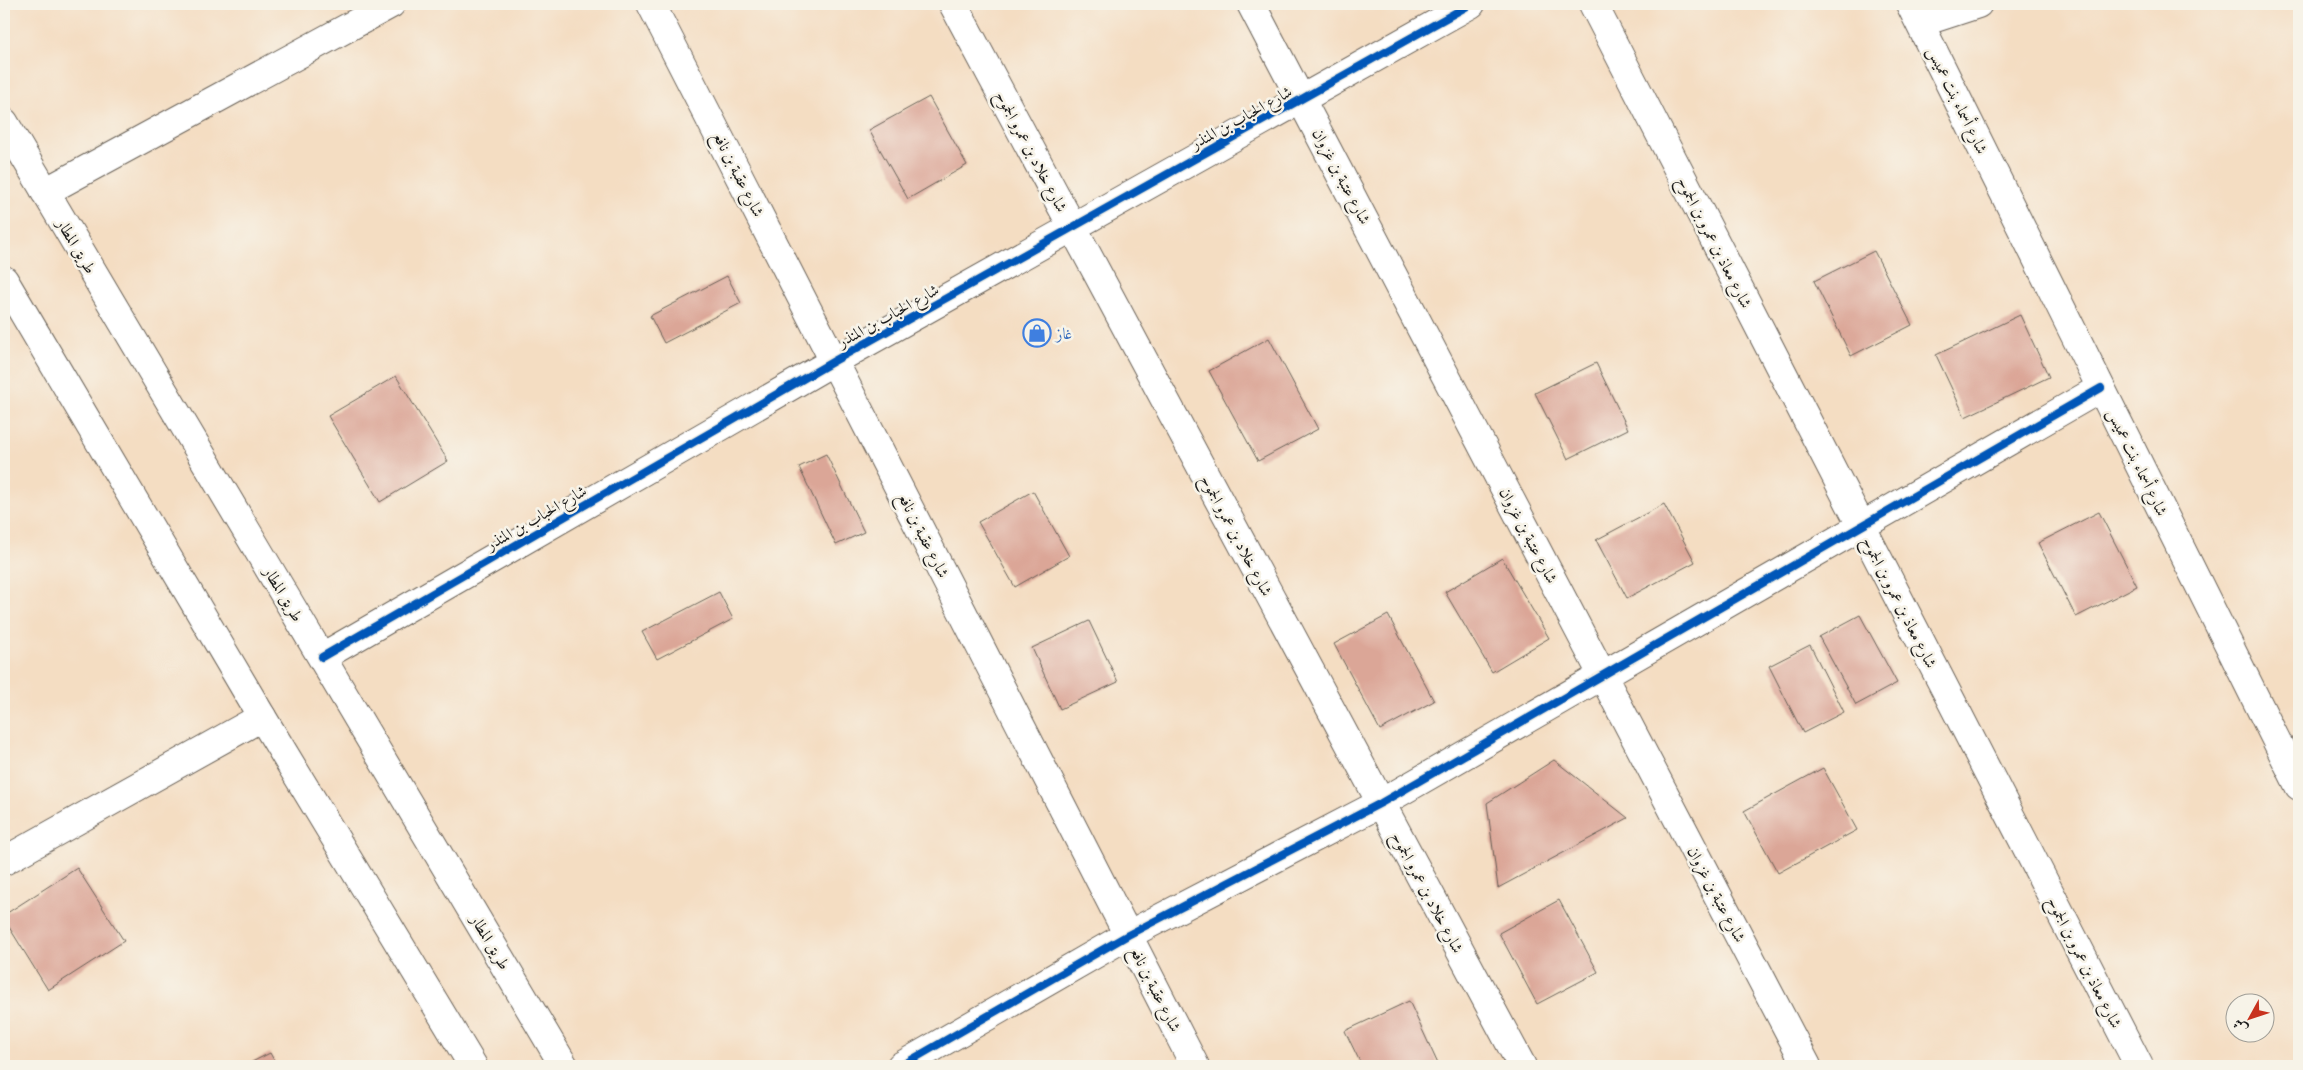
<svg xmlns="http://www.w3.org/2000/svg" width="2303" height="1070" viewBox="0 0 2303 1070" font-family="'IM FELL French Canon',Amiri,serif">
  <rect width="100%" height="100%" fill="#f7f3e8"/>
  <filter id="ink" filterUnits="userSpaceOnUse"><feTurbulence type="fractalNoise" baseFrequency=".02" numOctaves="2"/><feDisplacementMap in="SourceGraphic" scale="10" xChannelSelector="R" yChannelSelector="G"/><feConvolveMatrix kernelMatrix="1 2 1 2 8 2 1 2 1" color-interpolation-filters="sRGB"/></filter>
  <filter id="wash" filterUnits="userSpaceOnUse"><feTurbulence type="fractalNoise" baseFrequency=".0096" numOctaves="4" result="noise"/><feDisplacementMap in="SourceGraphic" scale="20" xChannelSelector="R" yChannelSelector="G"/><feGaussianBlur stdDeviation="1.12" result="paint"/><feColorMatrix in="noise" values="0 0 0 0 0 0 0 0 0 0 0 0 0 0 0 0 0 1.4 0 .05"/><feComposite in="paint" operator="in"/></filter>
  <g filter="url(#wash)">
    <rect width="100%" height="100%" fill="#f4ddc2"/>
    <g id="blocks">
      <!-- building -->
      <path fill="#dba697" d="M 929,97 L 967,165 L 908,199 L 869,130 Z
        M 1874,251 L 1912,325 L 1851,356 L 1814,281 Z
        M 727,276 L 741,303 L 664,343 L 650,316 Z
        M 2020,315 L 2049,377 L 1965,417 L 1936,355 Z
        M 1269,338 L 1318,429 L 1258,461 L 1209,371 Z
        M 1596,363 L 1628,429 L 1568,459 L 1535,393 Z
        M 396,376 L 448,461 L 380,502 L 328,416 Z
        M 826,454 L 864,532 L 836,545 L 799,467 Z
        M 1033,491 L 1069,556 L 1015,587 L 978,522 Z
        M 1664,504 L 1695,562 L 1627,598 L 1596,540 Z
        M 2099,512 L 2137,586 L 2076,617 L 2038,543 Z
        M 1502,558 L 1549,638 L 1492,672 L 1445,592 Z
        M 719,592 L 733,619 L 657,659 L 642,632 Z
        M 1388,615 L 1434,701 L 1380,730 L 1334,644 Z
        M 1860,615 L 1897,683 L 1856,705 L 1819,637 Z
        M 1089,621 L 1118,682 L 1060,709 L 1032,648 Z
        M 1810,645 L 1844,712 L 1803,733 L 1769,666 Z
        M 1554,760 L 1628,818 L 1498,888 L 1487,803 Z
        M 1823,768 L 1857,830 L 1778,873 L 1744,811 Z
        M 77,868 L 124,941 L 48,990 L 4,919 L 4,915 Z
        M 1559,900 L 1598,972 L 1537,1004 L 1499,933 Z
        M 1409,1001 L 1439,1066 L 1362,1066 L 1345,1031 Z
        M 270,1053 L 277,1066 L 244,1066 Z
        M 1330,1062 L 1332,1066 L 1321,1066 Z"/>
    </g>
  </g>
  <g filter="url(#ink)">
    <use href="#blocks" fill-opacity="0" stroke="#686056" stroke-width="1"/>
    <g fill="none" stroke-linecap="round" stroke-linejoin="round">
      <!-- minor casing -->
      <g stroke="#686056" stroke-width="30">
        <path id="minor" d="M 651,4 L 1195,1066
          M 953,4 L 1522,1066
          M 1251,4 L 1807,1066
          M 1593,4 L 2139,1066
          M 1910,4 L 2299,786
          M 1920,23 L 1978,4
          M 45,192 L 391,4
          M 322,657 L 834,361 L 1471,4
          M 4,861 L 262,717
          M 901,1066 L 1128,935 L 1381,803 L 2101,388"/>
      </g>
      <!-- trunk casing -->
      <g stroke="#686056" stroke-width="30">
        <path id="trunk" d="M 4,122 L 564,1066
          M 4,280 L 262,717 L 473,1066"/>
      </g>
      <!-- minor -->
      <use href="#minor" stroke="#fff" stroke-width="28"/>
      <!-- trunk -->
      <use href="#trunk" stroke="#fff" stroke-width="28"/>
      <!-- cycleway casing -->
      <g stroke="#f7f3e8" stroke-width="11">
        <path id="cycleway" d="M 322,657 L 834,361 L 1471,4
          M 901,1066 L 1128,935 L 1381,803 L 2101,388"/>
      </g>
      <!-- cycleway -->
      <use href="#cycleway" stroke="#0057b8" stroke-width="8"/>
    </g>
  </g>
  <!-- icons -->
  <defs>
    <g id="shop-ring" transform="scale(1.4375)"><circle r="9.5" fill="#f7f3e8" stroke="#3f7fe0" stroke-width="1.5"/><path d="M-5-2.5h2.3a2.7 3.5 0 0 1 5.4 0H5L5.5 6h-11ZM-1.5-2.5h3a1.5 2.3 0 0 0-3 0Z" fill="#3f7fe0"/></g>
  </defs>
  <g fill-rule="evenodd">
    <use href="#shop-ring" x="1037" y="333"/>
  </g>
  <g text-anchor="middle" stroke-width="5" stroke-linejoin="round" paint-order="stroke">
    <!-- street labels -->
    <g font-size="16" fill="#1c1c1c" stroke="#f7f3e8">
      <text transform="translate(1958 100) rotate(64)" y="6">شارع أسماء بنت عميس</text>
      <text transform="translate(1241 117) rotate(-29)" y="6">شارع الحباب بن المنذر</text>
      <text transform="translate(1032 151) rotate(62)" y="6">شارع خلاد بن عمرو الجموح</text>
      <text transform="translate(739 174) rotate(63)" y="6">شارع عقبة بن نافع</text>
      <text transform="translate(1342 176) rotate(62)" y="6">شارع عتبة بن غزوان</text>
      <text transform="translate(1715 242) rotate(63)" y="6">شارع معاذ بن عمرو بن الجموح</text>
      <text transform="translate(77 246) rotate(59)" y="6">طريق المطار</text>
      <text transform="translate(888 315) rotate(-29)" y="6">شارع الحباب بن المنذر</text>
      <text transform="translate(2138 462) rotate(64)" y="6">شارع أسماء بنت عميس</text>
      <text transform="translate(536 517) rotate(-30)" y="6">شارع الحباب بن المنذر</text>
      <text transform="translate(924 535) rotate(63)" y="6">شارع عقبة بن نافع</text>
      <text transform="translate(1237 535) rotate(62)" y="6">شارع خلاد بن عمرو الجموح</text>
      <text transform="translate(1529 535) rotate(62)" y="6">شارع عتبة بن غزوان</text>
      <text transform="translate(284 594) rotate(59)" y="6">طريق المطار</text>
      <text transform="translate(1900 602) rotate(63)" y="6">شارع معاذ بن عمرو بن الجموح</text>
      <text transform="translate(1428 892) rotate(62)" y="6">شارع خلاد بن عمرو الجموح</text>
      <text transform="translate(1717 894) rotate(62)" y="6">شارع عتبة بن غزوان</text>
      <text transform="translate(491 942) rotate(59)" y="6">طريق المطار</text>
      <text transform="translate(2085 962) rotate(63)" y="6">شارع معاذ بن عمرو بن الجموح</text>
      <text transform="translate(1156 989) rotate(63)" y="6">شارع عقبة بن نافع</text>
    </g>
    <!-- shop labels -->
    <g font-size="16" fill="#366cbe" stroke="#f7f3e8" text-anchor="start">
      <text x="1056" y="339">غاز</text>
    </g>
  </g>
  <!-- margin -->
  <rect width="2303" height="1070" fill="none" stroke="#f7f3e8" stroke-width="20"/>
  <!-- north arrow -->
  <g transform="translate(2250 1018) rotate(230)"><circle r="24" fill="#f7f3e8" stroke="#9f9d96"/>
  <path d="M0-4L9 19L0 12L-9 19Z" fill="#c8321e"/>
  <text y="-8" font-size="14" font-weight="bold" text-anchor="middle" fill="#1c1c1c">ش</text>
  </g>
</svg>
